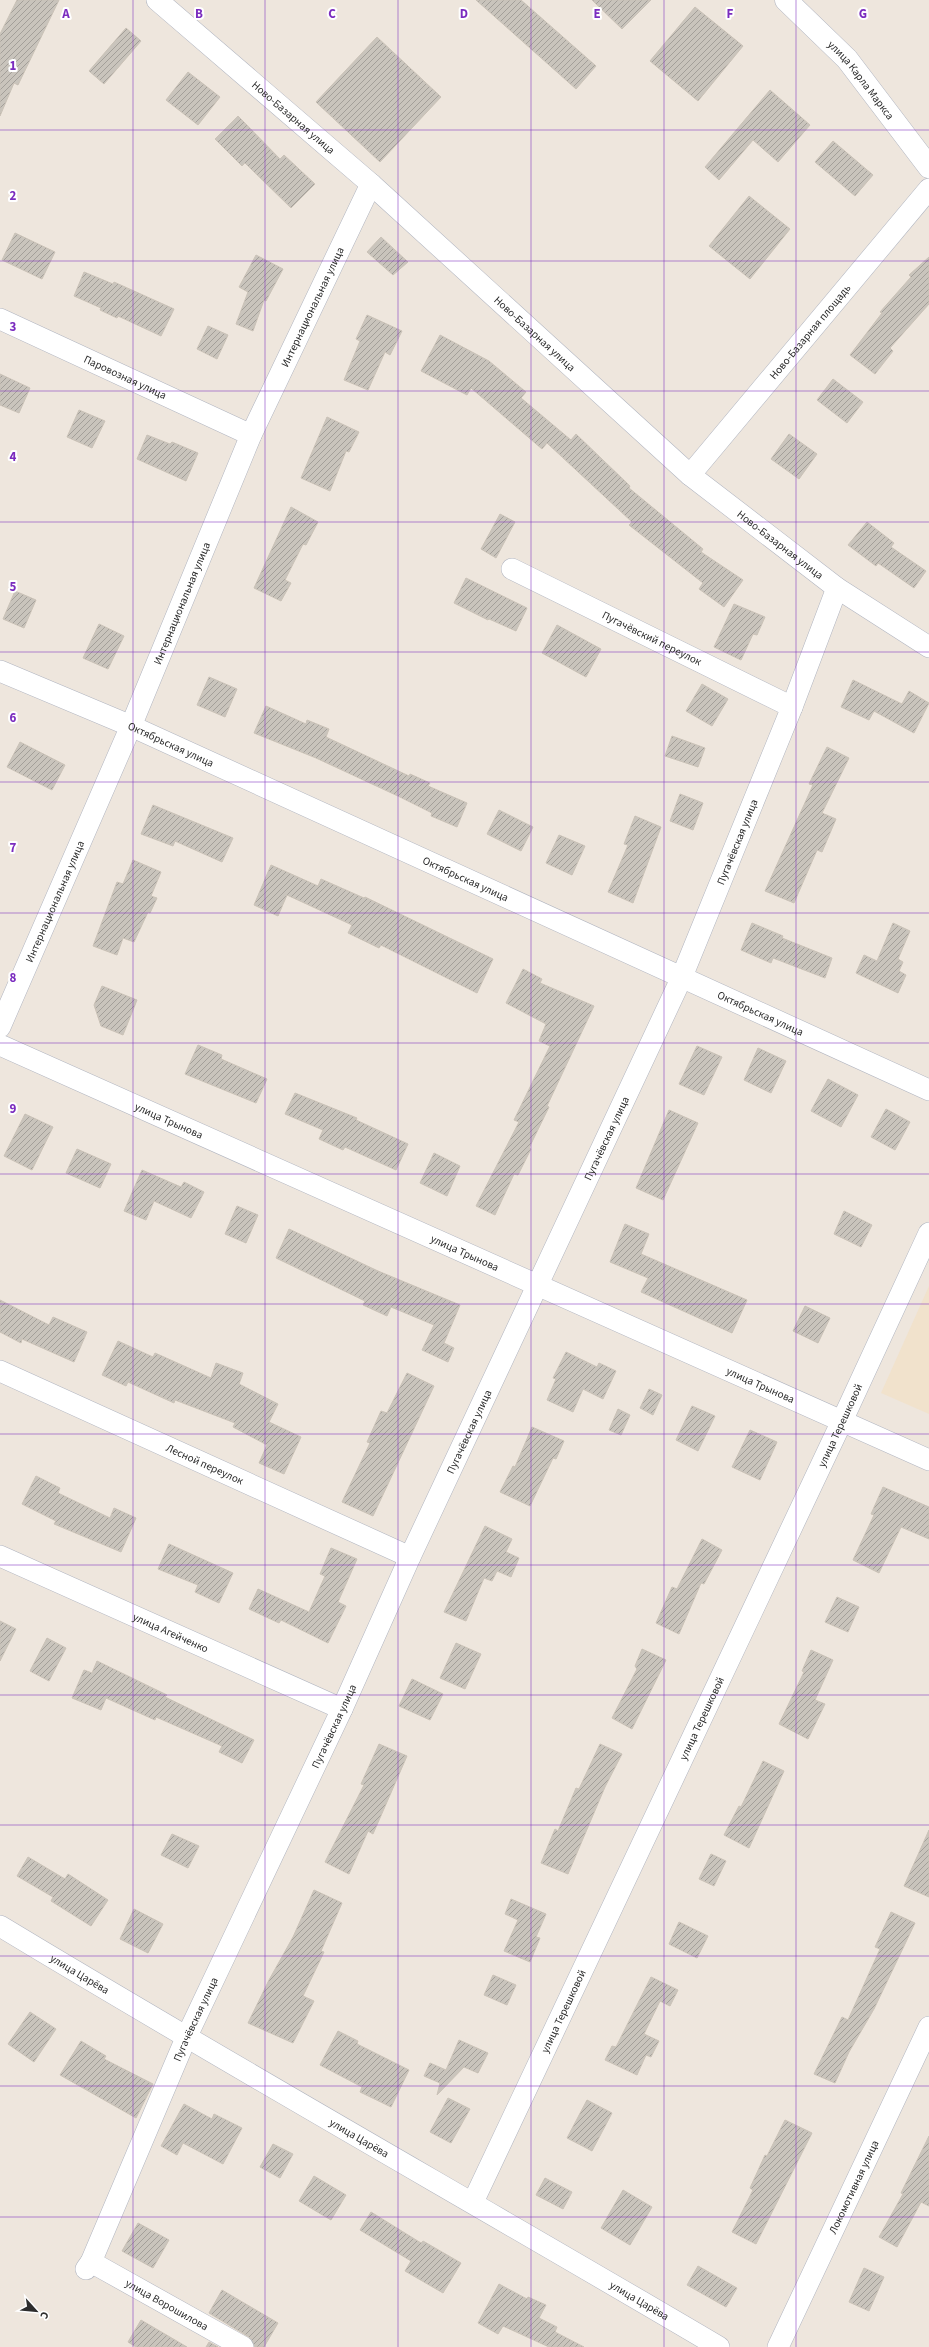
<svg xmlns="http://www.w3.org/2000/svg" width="929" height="2347" viewBox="0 0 929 2347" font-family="'Source Sans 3',sans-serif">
  <defs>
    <pattern id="building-hatch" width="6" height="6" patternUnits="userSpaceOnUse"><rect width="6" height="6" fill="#c9c4bc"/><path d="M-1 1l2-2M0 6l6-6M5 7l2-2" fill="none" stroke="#a39f99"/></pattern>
  </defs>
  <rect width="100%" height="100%" fill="#eee6dd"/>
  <!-- education -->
  <path fill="#f1e2cc" d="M 929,1286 L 929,1414 L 881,1393 Z"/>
  <!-- building -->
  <path fill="url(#building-hatch)" stroke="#cac2b7" d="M 17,0 L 59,0 L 18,85 L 14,83 L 0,116 L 0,34 Z
    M 476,0 L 521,0 L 596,66 L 576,89 Z
    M 592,0 L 651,0 L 622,29 Z
    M 695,7 L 743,46 L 698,101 L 650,61 Z
    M 126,28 L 141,41 L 104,84 L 89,71 Z
    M 377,37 L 441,97 L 380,162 L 316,102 Z
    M 188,72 L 220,97 L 198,125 L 166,100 Z
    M 770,90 L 810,125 L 778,162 L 753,140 L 719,180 L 705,167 Z
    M 238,116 L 280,159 L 284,155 L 315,184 L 291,208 L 245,163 L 242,166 L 215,139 Z
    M 833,141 L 873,175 L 855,196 L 815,162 Z
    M 749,196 L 790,229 L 750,279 L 709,246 Z
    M 15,233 L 55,252 L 42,279 L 2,260 Z
    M 381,237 L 408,262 L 393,275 L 367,252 Z
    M 256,255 L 283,269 L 266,301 L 264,300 L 253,331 L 236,324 L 248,292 L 239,287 Z
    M 929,257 L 929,304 L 890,348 L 893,351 L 875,374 L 850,355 L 882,313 L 880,312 L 911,277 L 909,275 Z
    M 84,272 L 113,284 L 114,282 L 174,309 L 161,336 L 118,316 L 117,318 L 100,310 L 101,308 L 74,296 Z
    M 367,315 L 402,331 L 390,355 L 385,352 L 368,390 L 344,380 L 360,341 L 356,339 Z
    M 208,326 L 228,335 L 217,359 L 197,349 Z
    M 440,335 L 489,361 L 526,392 L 521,398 L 571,440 L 576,434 L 630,486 L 629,488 L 703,549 L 701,552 L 743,580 L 724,607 L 699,589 L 703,583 L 629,525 L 632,522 L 547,443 L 542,449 L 471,388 L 467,395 L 421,371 Z
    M 0,374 L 30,388 L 19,413 L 0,405 Z
    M 833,379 L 863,402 L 847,423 L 817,400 Z
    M 79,410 L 105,421 L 92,448 L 67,437 Z
    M 327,417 L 359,432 L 349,452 L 346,451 L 330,491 L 301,478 Z
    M 789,434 L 817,454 L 799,479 L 771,459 Z
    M 147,435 L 170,444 L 172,442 L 198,453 L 186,481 L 137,459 Z
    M 291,507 L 318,522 L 306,545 L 303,544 L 285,580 L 291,583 L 281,601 L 254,588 Z
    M 500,514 L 515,522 L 496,558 L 481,549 Z
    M 867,522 L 894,543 L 891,547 L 926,571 L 914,588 L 878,563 L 876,566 L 848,545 Z
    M 466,578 L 527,608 L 516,631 L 489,619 L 488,620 L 454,603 Z
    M 15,591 L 36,600 L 24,628 L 3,619 Z
    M 734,604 L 765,617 L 757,635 L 753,634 L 741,660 L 714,647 Z
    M 99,624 L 124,636 L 108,669 L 83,658 Z
    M 557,625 L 601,649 L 586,677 L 542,653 Z
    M 209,677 L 237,689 L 225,717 L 197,705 Z
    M 853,680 L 902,704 L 909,691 L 929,703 L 914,733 L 874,711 L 869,720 L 841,707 Z
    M 702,684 L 728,699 L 712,726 L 686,711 Z
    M 266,706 L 306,724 L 307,720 L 329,729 L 326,737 L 409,776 L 410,774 L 430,783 L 428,786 L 467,803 L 457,827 L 431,816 L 432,813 L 400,797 L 316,758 L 254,733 Z
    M 672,736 L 705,748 L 698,767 L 665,756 Z
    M 20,742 L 65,765 L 52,790 L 7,767 Z
    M 827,747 L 849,758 L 822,813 L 836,819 L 822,852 L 817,850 L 794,903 L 765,891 L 813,785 L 809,784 Z
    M 680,794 L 703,803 L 693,830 L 670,821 Z
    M 153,805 L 233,838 L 222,862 L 175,841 L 173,846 L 141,834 Z
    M 499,810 L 533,827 L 521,851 L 487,834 Z
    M 635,816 L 661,827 L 633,903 L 608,892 L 628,845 L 624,844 Z
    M 559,835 L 585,846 L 572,875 L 546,863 Z
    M 133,860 L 161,872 L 151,896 L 157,898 L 150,913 L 148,912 L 134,942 L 123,938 L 117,955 L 93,946 L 117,882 L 123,884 Z
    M 271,865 L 318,886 L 321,879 L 364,898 L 365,897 L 493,959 L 477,993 L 381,945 L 379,948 L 348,933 L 352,925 L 287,895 L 278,916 L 254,905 Z
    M 752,923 L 783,936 L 782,938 L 832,958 L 825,978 L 773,958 L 771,963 L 741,950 Z
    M 893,923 L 910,931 L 898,959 L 903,962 L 899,971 L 906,975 L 898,993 L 856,973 L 864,955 L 877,961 Z
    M 523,969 L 542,979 L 540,983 L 594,1006 L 547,1106 L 549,1107 L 529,1148 L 531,1149 L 518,1175 L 514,1174 L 495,1215 L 476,1206 L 519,1122 L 514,1120 L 550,1046 L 539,1041 L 546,1024 L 506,1003 Z
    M 102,986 L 137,1000 L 123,1035 L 101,1026 L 94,1005 Z
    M 198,1045 L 222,1055 L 221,1059 L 267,1079 L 256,1103 L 185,1074 Z
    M 697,1046 L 722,1057 L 704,1095 L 679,1084 Z
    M 758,1048 L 786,1061 L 771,1093 L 744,1080 Z
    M 828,1079 L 858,1095 L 841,1127 L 811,1111 Z
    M 295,1093 L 357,1118 L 356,1120 L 408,1144 L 396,1170 L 345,1147 L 343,1150 L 319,1139 L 323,1130 L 285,1114 Z
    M 886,1109 L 910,1122 L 895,1150 L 871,1137 Z
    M 669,1110 L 698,1123 L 663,1200 L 636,1188 Z
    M 25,1114 L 53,1127 L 32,1170 L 4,1156 Z
    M 77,1149 L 111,1164 L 100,1188 L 66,1173 Z
    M 434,1153 L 460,1166 L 447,1196 L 420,1183 Z
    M 142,1170 L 181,1187 L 184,1182 L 204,1192 L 191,1218 L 154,1201 L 146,1220 L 124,1211 Z
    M 237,1206 L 258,1215 L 246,1243 L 225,1234 Z
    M 844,1211 L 872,1225 L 861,1247 L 834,1234 Z
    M 625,1224 L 649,1234 L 641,1254 L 747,1300 L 732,1333 L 641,1292 L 648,1278 L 610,1262 Z
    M 289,1229 L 378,1271 L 460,1305 L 444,1343 L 454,1348 L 448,1362 L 422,1350 L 434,1325 L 391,1307 L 387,1316 L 363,1305 L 365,1301 L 276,1258 Z
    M 0,1300 L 49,1325 L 53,1317 L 87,1332 L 74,1362 L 22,1339 L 21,1343 L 0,1332 Z
    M 805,1306 L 830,1318 L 818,1343 L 793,1331 Z
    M 118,1341 L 153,1357 L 155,1353 L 211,1378 L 216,1363 L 243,1373 L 239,1384 L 278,1404 L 269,1422 L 301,1437 L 284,1474 L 259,1463 L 267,1445 L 233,1427 L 235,1423 L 175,1400 L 174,1403 L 128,1382 L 126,1386 L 102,1375 Z
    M 566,1352 L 597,1367 L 599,1363 L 616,1371 L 603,1399 L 583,1389 L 573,1412 L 547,1400 L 556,1379 L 553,1378 Z
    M 407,1373 L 434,1386 L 373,1516 L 342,1502 L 370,1443 L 367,1442 L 381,1411 L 387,1413 Z
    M 649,1389 L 662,1395 L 653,1415 L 640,1408 Z
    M 692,1406 L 715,1416 L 698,1451 L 676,1440 Z
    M 618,1409 L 630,1415 L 621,1435 L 609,1430 Z
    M 532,1427 L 564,1441 L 556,1459 L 553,1458 L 530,1506 L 500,1492 L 513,1466 L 515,1467 Z
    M 750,1430 L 777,1442 L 760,1480 L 732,1467 Z
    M 36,1476 L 60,1488 L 58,1493 L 110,1518 L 114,1508 L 136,1518 L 121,1552 L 54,1524 L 56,1521 L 22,1504 Z
    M 883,1487 L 929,1507 L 929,1539 L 901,1527 L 879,1573 L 853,1560 L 874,1515 L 871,1514 Z
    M 485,1526 L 512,1539 L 506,1552 L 519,1558 L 511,1577 L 497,1571 L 492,1581 L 484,1578 L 466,1621 L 444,1612 Z
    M 702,1539 L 722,1550 L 704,1584 L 701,1583 L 679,1634 L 656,1623 L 672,1587 L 677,1589 Z
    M 169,1544 L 233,1573 L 219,1603 L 195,1592 L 198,1585 L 158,1569 Z
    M 331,1548 L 357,1559 L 338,1602 L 346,1606 L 328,1643 L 281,1620 L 279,1623 L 249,1609 L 258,1589 L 309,1612 L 325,1576 L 320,1574 Z
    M 837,1597 L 859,1607 L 848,1632 L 825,1622 Z
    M 0,1621 L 16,1629 L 0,1661 Z
    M 47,1638 L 66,1648 L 49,1681 L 30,1671 Z
    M 456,1643 L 481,1654 L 465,1689 L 440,1678 Z
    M 642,1649 L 666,1660 L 632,1729 L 612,1718 L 637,1669 L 635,1666 Z
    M 811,1650 L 833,1660 L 815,1700 L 825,1704 L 808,1739 L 779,1724 L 804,1672 L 802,1671 Z
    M 97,1661 L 167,1695 L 165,1697 L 254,1740 L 242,1763 L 219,1752 L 222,1746 L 156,1717 L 155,1720 L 106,1698 L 101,1710 L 72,1698 L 84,1670 L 92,1673 Z
    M 412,1679 L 443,1694 L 430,1720 L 399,1706 Z
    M 379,1744 L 407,1756 L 373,1834 L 368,1831 L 349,1874 L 325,1862 L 364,1785 L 361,1784 Z
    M 600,1744 L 622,1754 L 605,1787 L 568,1874 L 541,1863 L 555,1829 L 558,1831 L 576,1788 L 579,1789 Z
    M 763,1761 L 784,1771 L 749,1848 L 724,1835 L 739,1806 L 741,1807 Z
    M 929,1830 L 929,1897 L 904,1886 Z
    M 172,1834 L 199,1846 L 188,1868 L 161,1855 Z
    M 711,1854 L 726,1861 L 714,1886 L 699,1879 Z
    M 28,1857 L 65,1879 L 68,1874 L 108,1900 L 91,1926 L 51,1901 L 53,1897 L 17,1876 Z
    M 314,1890 L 342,1903 L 321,1951 L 324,1952 L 303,1996 L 314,2001 L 293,2043 L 248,2023 L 269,1980 L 293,1937 Z
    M 511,1899 L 546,1914 L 536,1937 L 540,1938 L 530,1962 L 504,1951 L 518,1920 L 505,1914 Z
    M 134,1909 L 163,1924 L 148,1953 L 120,1939 Z
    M 891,1912 L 915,1923 L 874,2009 L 849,2052 L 835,2083 L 814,2074 L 842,2017 L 848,2020 L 880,1949 L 875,1947 Z
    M 679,1922 L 708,1936 L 697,1958 L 669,1944 Z
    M 493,1975 L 516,1985 L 507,2005 L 484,1995 Z
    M 651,1977 L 678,1990 L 670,2006 L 660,2001 L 644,2034 L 659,2041 L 651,2057 L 646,2055 L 637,2075 L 605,2060 L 612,2046 L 616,2047 Z
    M 30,2012 L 56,2029 L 34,2062 L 8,2044 Z
    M 338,2031 L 358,2041 L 357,2044 L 409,2070 L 391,2107 L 360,2092 L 362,2087 L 320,2065 Z
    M 459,2040 L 488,2053 L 478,2073 L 464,2067 L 437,2095 L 440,2083 L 424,2076 L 430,2063 L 446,2070 Z
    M 81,2041 L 106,2056 L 104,2059 L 153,2084 L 136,2118 L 60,2075 Z
    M 448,2098 L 470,2109 L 451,2143 L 430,2132 Z
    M 587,2100 L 612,2113 L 592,2151 L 567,2138 Z
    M 184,2104 L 212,2119 L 214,2114 L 242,2128 L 223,2164 L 183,2143 L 177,2155 L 161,2146 Z
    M 785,2120 L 812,2133 L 756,2244 L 732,2232 L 753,2190 L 750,2188 L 765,2155 L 767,2156 Z
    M 929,2136 L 929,2206 L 921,2202 L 897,2247 L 879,2237 L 903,2194 L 901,2193 Z
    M 273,2144 L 293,2154 L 280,2178 L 260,2167 Z
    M 314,2176 L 346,2195 L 331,2220 L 299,2201 Z
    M 545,2178 L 572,2192 L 563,2209 L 536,2195 Z
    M 623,2190 L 652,2207 L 630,2245 L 601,2228 Z
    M 371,2212 L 421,2243 L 423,2241 L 461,2263 L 443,2293 L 405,2271 L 411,2261 L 360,2230 Z
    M 138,2223 L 169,2240 L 153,2268 L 122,2251 Z
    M 698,2266 L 737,2288 L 726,2307 L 687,2285 Z
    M 864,2268 L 884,2277 L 869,2311 L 849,2302 Z
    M 499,2284 L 527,2299 L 528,2297 L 546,2305 L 539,2318 L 557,2327 L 555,2332 L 584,2347 L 549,2347 L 503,2326 L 498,2334 L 478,2323 Z
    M 222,2290 L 278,2323 L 264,2347 L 255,2347 L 249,2337 L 209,2313 Z
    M 141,2320 L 187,2347 L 136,2347 L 128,2342 Z
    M 209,2342 L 218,2347 L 206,2347 Z"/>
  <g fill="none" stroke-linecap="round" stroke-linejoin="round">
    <!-- street casing -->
    <g stroke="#b1b5c0" stroke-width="22">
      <g id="street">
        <path id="s1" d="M 157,0 L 371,184 L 690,475 L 837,588 L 929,647"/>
        <path id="s2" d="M 0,319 L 251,435"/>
        <path id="s3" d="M 690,475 L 929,189"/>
        <path id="s4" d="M 512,569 L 792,707"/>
        <path id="s5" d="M 0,671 L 131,726 L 929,1090"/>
        <path id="s6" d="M 0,1027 L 131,726 L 251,435 L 371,184"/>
        <path id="s7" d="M 0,1045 L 929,1460"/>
        <path id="s8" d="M 0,1371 L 410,1557"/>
        <path id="s9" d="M 0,1556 L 342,1709"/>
        <path id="s10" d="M 0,1926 C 238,2070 480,2206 719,2347"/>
        <path id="s11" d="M 473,2202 L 842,1421 L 929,1233"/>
        <path id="s12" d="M 91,2262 L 243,2347"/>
        <path id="s13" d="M 86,2269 L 91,2262 L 186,2038 L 342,1709 L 410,1557 L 681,979 L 792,707 L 837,588"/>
        <path id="s14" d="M 778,2347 L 929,2027"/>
      </g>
    </g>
    <!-- secondary casing -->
    <g stroke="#b1b5c0" stroke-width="23">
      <g id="secondary">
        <path id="s15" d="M 786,0 L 847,59 L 929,167"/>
      </g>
    </g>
    <!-- street -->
    <use href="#street" stroke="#fff" stroke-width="21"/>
    <!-- secondary -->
    <use href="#secondary" stroke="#fff" stroke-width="22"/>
  </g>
  <!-- grid -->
  <path fill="none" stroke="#7b2cbf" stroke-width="1" stroke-opacity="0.55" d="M 133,0 L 133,2347M 265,0 L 265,2347M 398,0 L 398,2347M 531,0 L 531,2347M 664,0 L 664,2347M 796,0 L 796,2347M 0,130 L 929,130M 0,261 L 929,261M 0,391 L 929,391M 0,522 L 929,522M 0,652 L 929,652M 0,782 L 929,782M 0,913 L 929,913M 0,1043 L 929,1043M 0,1174 L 929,1174M 0,1304 L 929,1304M 0,1434 L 929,1434M 0,1565 L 929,1565M 0,1695 L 929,1695M 0,1825 L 929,1825M 0,1956 L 929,1956M 0,2086 L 929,2086M 0,2217 L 929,2217"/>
  <g text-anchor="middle" stroke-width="4" stroke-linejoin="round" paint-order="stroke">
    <!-- street labels -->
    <g font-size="11" fill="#2c2c2c" stroke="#fff">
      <text dy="4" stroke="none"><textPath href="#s15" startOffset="110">улица Карла Маркса</textPath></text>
      <text dy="4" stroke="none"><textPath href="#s1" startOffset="180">Ново-Базарная улица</textPath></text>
      <text dy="4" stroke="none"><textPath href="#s6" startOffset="785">Интернациональная улица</textPath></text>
      <text dy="4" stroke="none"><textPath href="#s3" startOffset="187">Ново-Базарная площадь</textPath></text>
      <text dy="4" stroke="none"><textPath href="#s1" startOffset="504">Ново-Базарная улица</textPath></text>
      <text dy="4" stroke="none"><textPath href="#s2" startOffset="138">Паровозная улица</textPath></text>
      <text dy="4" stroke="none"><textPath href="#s1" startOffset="828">Ново-Базарная улица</textPath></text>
      <text dy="4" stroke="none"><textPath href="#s6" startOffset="461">Интернациональная улица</textPath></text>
      <text dy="4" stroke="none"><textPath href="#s4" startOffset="156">Пугачёвский переулок</textPath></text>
      <text dy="4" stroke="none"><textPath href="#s5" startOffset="186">Октябрьская улица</textPath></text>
      <text dy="4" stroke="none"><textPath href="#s13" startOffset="1569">Пугачёвская улица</textPath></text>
      <text dy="4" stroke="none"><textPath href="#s5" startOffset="510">Октябрьская улица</textPath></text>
      <text dy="4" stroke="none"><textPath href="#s6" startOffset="137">Интернациональная улица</textPath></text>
      <text dy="4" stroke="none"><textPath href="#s5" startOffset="834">Октябрьская улица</textPath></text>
      <text dy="4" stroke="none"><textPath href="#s7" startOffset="185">улица Трынова</textPath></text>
      <text dy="4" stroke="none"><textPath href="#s13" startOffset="1245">Пугачёвская улица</textPath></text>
      <text dy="4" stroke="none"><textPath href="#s7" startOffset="509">улица Трынова</textPath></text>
      <text dy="4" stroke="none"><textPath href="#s7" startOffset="833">улица Трынова</textPath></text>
      <text dy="4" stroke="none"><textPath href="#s11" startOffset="859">улица Терешковой</textPath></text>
      <text dy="4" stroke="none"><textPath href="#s13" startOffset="921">Пугачёвская улица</textPath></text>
      <text dy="4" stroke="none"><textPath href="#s8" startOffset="225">Лесной переулок</textPath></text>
      <text dy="4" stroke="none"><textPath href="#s9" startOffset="187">улица Агейченко</textPath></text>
      <text dy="4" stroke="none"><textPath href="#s11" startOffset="535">улица Терешковой</textPath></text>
      <text dy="4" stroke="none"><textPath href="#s13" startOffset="597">Пугачёвская улица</textPath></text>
      <text dy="4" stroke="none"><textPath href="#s10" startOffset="93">улица Царёва</textPath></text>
      <text dy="4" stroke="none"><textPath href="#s11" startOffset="211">улица Терешковой</textPath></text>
      <text dy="4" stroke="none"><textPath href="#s13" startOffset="273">Пугачёвская улица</textPath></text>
      <text dy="4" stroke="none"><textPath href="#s10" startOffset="417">улица Царёва</textPath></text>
      <text dy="4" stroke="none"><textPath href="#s14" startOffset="177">Локомотивная улица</textPath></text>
      <text dy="4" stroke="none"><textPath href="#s10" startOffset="741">улица Царёва</textPath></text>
      <text dy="4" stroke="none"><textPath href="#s12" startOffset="87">улица Ворошилова</textPath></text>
    </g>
  </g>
  <g font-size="13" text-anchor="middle" font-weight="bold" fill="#7b2cbf" stroke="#fff" stroke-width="4" stroke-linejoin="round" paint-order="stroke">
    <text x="66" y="18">A</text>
    <text x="199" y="18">B</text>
    <text x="332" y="18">C</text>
    <text x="464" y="18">D</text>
    <text x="597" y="18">E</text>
    <text x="730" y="18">F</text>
    <text x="863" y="18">G</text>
    <text x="13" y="70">1</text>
    <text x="13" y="200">2</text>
    <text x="13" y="331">3</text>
    <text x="13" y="461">4</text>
    <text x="13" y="591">5</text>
    <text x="13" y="722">6</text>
    <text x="13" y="852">7</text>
    <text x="13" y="982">8</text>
    <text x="13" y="1113">9</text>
  </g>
  <!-- north arrow -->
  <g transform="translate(36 2311) rotate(117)" stroke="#ffffff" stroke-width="3" paint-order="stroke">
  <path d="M0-3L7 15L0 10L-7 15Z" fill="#2c2c2c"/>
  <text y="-6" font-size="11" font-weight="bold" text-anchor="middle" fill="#2c2c2c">С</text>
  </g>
</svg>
